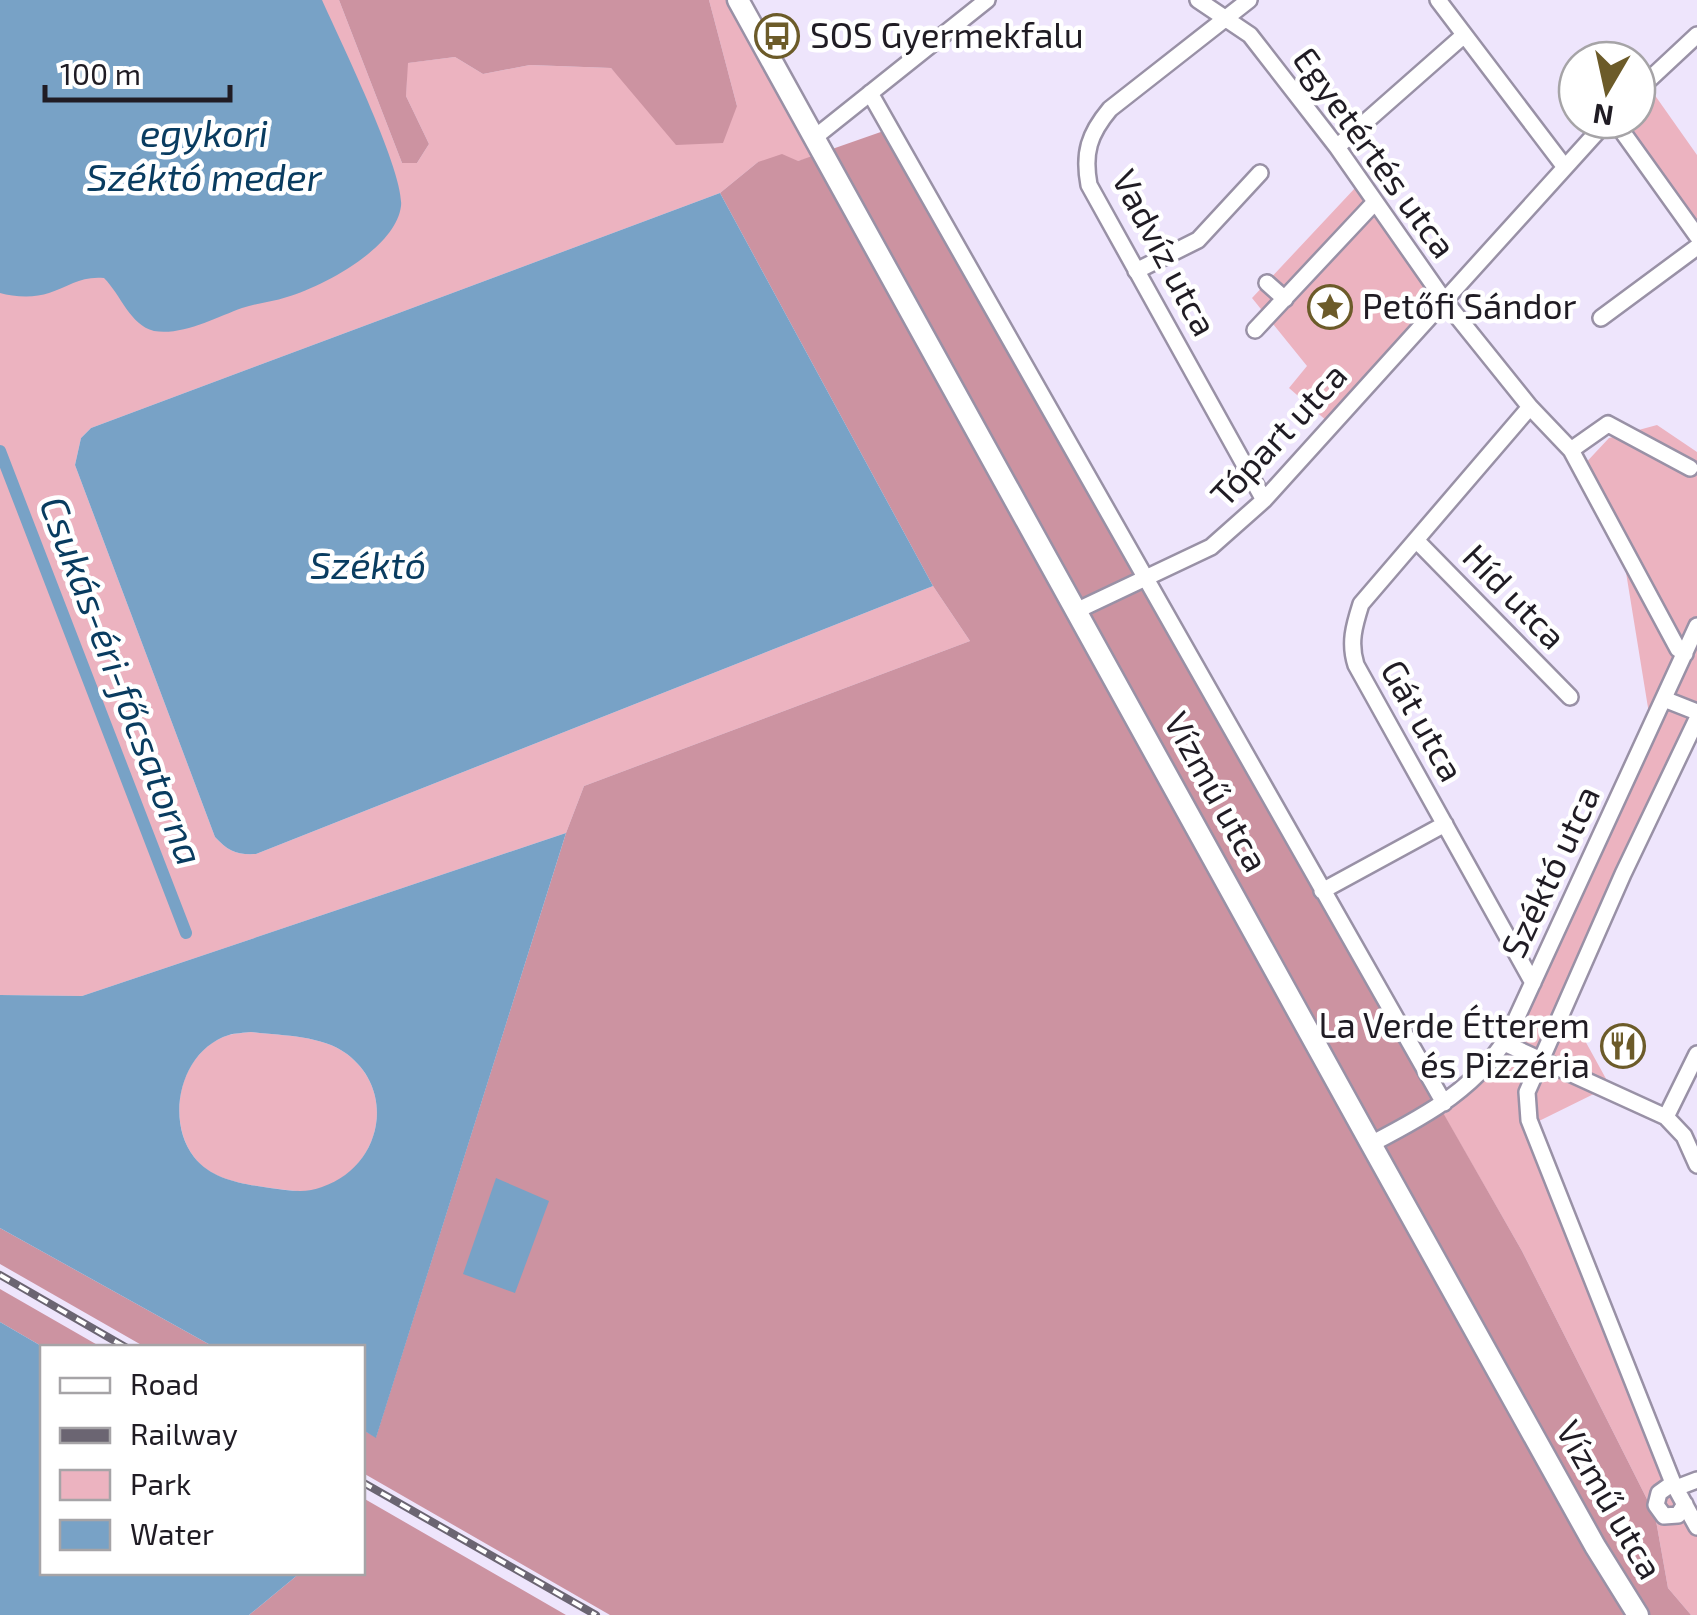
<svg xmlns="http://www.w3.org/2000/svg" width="1697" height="1615" viewBox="0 0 1697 1615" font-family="'Exo 2',sans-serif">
  <rect width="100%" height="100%" fill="#eee5fc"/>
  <!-- green -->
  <path fill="#ecb3c0" d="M 0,0 L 339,0 L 402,163 L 417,163 L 429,144 L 406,96 L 407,63 L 455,57 L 483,74 L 530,65 L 611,68 L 631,88 L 737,106 L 709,0 L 732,0 L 817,156 L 798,161 L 758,162 L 720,193 L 91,428 L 81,438 L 75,465 L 215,837 C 228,851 236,855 256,854 L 933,586 L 970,641 L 584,786 L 566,833 L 82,996 L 0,995 Z
    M 1654,94 L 1697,155 L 1697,246 L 1615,129 L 1625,120 L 1637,120 L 1637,109 Z
    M 1356,187 L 1435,300 L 1328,422 L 1289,388 L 1307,366 L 1252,298 Z
    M 1657,425 L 1697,452 L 1697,735 L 1567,1008 L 1610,1086 L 1539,1121 L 1697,1517 L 1697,1615 L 1691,1615 L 1668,1588 L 1655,1515 L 1522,1251 L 1437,1103 L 1499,1044 L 1650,720 L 1624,560 L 1580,469 L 1609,438 Z
    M 251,1032 C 282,1036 321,1035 347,1054 C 398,1093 380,1168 322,1188 C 305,1194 288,1190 270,1188 C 243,1184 211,1180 194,1157 C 165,1119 180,1050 229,1035 C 236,1033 244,1033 251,1032 Z"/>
  <!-- forest -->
  <path fill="#cc93a1" d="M 339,0 L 709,0 L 737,106 L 723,143 L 676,145 L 611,68 L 530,65 L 483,74 L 455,57 L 408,63 L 406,96 L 429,144 L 417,163 L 402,163 Z
    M 895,127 L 1111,531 L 1522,1251 L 1655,1515 L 1668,1588 L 1691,1615 L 610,1615 L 363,1473 L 363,1430 L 376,1437 L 566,833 L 584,786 L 970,641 L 933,586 L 720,193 L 758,162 L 782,154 L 798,161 Z
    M 0,1228 L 214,1347 L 145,1347 L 0,1264 Z
    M 0,1289 L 101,1347 L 43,1347 L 0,1322 Z
    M 363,1498 L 566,1615 L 249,1615 L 300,1573 L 362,1572 Z"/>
  <!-- water -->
  <path fill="#78a2c6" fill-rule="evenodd" d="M 0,0 L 322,0 C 339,38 405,173 401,206 C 396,248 324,286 287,297 C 272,302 257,303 242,308 C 217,317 182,336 154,331 C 130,325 121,295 104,278 C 80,276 70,286 49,293 C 35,298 14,297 0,293 Z
    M 720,193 L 933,586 L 256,854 C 236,855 228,851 215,837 L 75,465 L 81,438 L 91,428 Z
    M 566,833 L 376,1438 L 363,1430 L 362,1348 L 214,1347 L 0,1228 L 0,995 L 82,996 ZM 251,1032 C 282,1036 321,1035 347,1054 C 398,1093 380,1168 322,1187 C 305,1194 288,1190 270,1188 C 243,1184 212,1180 194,1157 C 165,1120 180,1050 229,1035 C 235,1033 244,1033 251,1032 Z
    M 496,1178 L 549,1201 L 515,1293 L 463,1274 Z
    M 0,1322 L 43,1347 L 42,1572 L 300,1573 L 249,1615 L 0,1615 Z"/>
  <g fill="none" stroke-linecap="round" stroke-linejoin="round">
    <!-- canal -->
    <path stroke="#78a2c6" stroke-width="12" d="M 0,451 L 186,933"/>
    <!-- minor casing -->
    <g stroke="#9991a6" stroke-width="20">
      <path id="minor" d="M 1198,0 L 1250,35 L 1337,147 L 1444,300 L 1530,407 L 1571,450 L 1678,649 L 1685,654
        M 1249,0 L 1110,109 C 1089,134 1083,153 1089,185 L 1264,500
        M 1438,0 L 1564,166
        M 1637,91 L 1697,35
        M 870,93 L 1444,1103
        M 1614,120 L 1697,236
        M 814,138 L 987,0
        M 1337,147 L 1463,36
        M 1136,271 L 1198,240 L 1260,173
        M 1267,283 L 1285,299
        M 1601,318 L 1697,247
        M 1255,330 L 1375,202
        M 1530,407 L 1361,604 C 1354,626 1349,643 1356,665 L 1533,983
        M 1571,450 L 1608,424 L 1690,468
        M 1416,540 L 1570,697
        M 1078,610 L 1211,547 L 1264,500 L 1608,120
        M 1664,699 L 1697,712
        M 1697,719 L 1623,874 L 1527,1092 L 1529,1120 L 1673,1483 L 1697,1527
        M 1322,891 L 1445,824
        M 1504,1043 L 1666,1117 L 1684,1136 L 1697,1165
        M 1666,1117 L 1697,1054
        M 1371,1144 C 1427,1115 1481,1086 1511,1030 L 1697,626
        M 1673,1483 L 1659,1493 L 1656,1505 L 1664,1516 L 1678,1515 L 1685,1504
        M 1676,1488 L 1697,1480"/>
    </g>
    <!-- secondary casing -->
    <g stroke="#9991a6" stroke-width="25">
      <path id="secondary" d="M 738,0 L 1371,1144 L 1595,1546 L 1638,1615"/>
    </g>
    <!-- minor -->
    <use href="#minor" stroke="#fff" stroke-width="15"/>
    <!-- secondary -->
    <use href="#secondary" stroke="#fff" stroke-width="20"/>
    <!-- rail casing -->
    <g stroke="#6b6572" stroke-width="8">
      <path id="rail" d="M 0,1275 L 127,1348
        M 362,1482 L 596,1615"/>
    </g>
    <!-- rail -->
    <use href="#rail" stroke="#fff" stroke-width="4" stroke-dasharray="11" stroke-linecap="butt"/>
  </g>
  <!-- icons -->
  <defs>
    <g id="bus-ring" transform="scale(2.25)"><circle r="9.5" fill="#fff" stroke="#6c5b29" stroke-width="1.5"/><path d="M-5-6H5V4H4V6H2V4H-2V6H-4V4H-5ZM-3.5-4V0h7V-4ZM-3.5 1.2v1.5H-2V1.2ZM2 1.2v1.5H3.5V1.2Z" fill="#6c5b29"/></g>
    <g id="sight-ring" transform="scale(2.25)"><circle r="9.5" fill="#fff" stroke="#6c5b29" stroke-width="1.5"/><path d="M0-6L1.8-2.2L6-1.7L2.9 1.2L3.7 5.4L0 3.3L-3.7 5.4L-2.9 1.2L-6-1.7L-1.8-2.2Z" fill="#6c5b29"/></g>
    <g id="restaurant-ring" transform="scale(2.25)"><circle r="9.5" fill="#fff" stroke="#6c5b29" stroke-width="1.5"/><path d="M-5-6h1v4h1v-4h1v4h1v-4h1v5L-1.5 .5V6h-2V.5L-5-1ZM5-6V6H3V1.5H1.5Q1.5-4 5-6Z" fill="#6c5b29"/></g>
  </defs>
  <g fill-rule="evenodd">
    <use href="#bus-ring" x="777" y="36"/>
    <use href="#sight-ring" x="1330" y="307"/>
    <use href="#restaurant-ring" x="1623" y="1046"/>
  </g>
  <g text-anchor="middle" stroke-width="9" stroke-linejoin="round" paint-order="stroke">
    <!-- poi labels -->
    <g font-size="35" fill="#201c24" stroke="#fff" text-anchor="start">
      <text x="810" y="48">SOS Gyermekfalu</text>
      <text x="1362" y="319">Petőfi Sándor</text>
      <text x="1590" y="1038" text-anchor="end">La Verde Étterem<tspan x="1590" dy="40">és Pizzéria</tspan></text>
    </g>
    <!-- street labels -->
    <g font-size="35" fill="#201c24" stroke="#fff">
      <text transform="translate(1374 153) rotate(54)" y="12">Egyetértés utca</text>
      <text transform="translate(1164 253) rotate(62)" y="12">Vadvíz utca</text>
      <text transform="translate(1279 435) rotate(-47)" y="12">Tópart utca</text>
      <text transform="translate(1514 597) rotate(46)" y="12">Híd utca</text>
      <text transform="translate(1422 721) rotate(61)" y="12">Gát utca</text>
      <text transform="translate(1216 792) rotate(61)" y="12">Vízmű utca</text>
      <text transform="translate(1551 872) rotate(-65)" y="12">Széktó utca</text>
      <text transform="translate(1609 1500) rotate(60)" y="12">Vízmű utca</text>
    </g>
    <!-- water labels -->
    <g font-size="38" font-style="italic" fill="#093c60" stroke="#fff">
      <text x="204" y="147">egykori<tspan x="204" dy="44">Széktó meder</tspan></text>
      <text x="368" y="579">Széktó</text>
      <text transform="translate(121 681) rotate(69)" y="13">Csukás-éri-főcsatorna</text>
    </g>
  </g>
  <!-- legend -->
  <rect x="40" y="1345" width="325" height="230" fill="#ffffff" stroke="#a6a4a7" stroke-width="2.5"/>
  <rect x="60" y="1378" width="50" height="15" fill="#ffffff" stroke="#a6a4a7" stroke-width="2.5"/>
  <text x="130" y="1395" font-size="30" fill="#201c24">Road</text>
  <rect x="60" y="1428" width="50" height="15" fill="#6b6572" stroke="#a6a4a7" stroke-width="2.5"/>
  <text x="130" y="1445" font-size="30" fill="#201c24">Railway</text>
  <rect x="60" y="1470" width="50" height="30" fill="#ecb3c0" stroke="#a6a4a7" stroke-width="2.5"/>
  <text x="130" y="1495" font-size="30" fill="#201c24">Park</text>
  <rect x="60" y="1520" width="50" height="30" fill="#78a2c6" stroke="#a6a4a7" stroke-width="2.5"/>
  <text x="130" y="1545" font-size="30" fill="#201c24">Water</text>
  <!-- north arrow -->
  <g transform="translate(1607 90) rotate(189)"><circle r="48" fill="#ffffff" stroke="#a6a4a7" stroke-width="2.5"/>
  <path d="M0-8L18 38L0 25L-18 38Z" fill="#6c5b29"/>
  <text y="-15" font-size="28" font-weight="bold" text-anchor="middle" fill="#201c24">N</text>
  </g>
  <!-- scale -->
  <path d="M45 85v15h185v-15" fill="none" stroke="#201c24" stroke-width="5"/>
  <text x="60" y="85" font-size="30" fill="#201c24" stroke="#ffffff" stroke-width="8" paint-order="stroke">100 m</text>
</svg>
